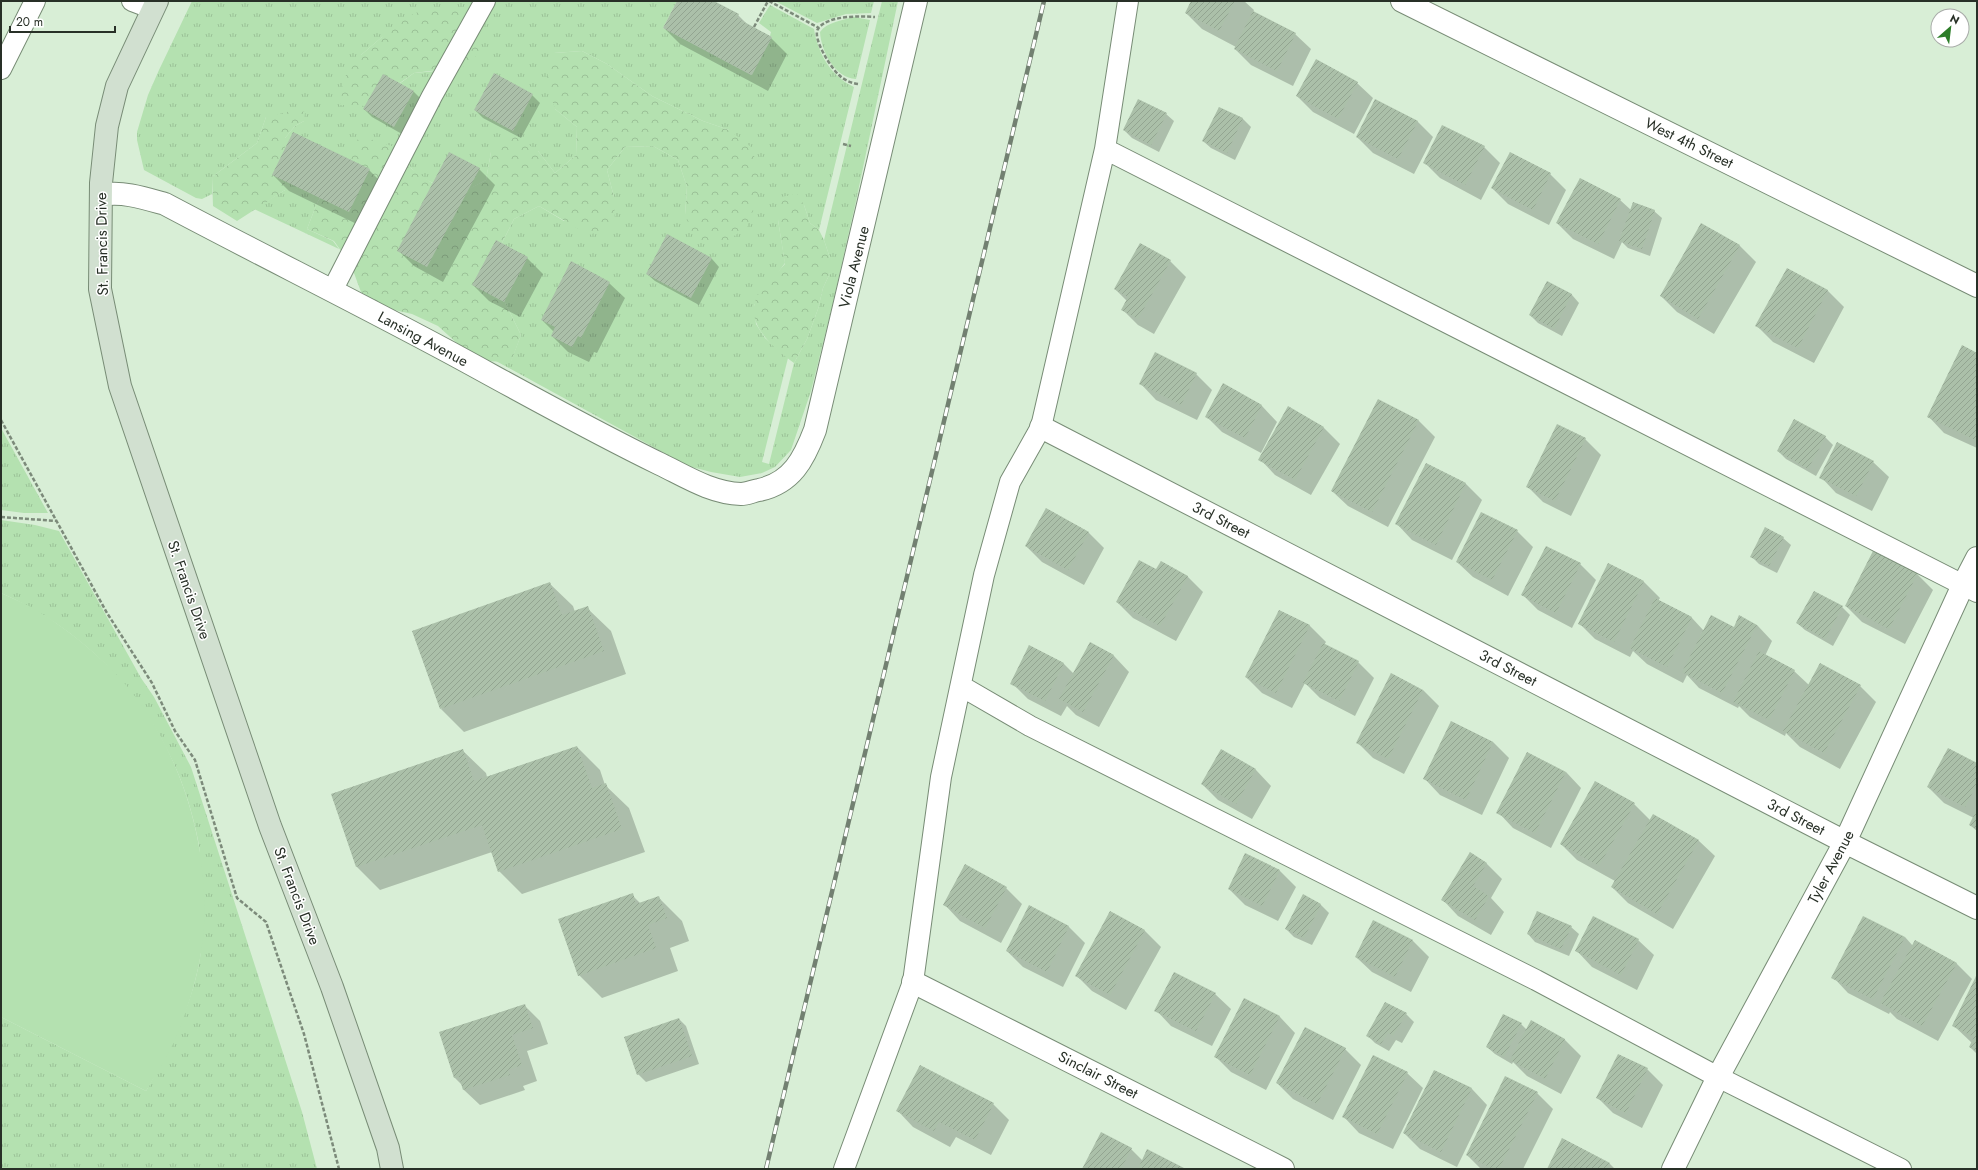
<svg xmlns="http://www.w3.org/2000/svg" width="1978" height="1170" viewBox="0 0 1978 1170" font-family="Jost,sans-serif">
  <defs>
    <pattern id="grass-tufts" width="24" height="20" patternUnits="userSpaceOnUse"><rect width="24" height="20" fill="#b4e1b0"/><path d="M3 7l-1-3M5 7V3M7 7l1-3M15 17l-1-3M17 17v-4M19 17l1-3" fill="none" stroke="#9bc197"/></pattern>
    <pattern id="forest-crowns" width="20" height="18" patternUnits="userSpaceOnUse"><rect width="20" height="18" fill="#b4e1b0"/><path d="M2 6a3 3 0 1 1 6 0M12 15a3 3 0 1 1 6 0" fill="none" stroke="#9bc197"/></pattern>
    <pattern id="building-hatch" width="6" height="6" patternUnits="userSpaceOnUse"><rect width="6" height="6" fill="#abc0a9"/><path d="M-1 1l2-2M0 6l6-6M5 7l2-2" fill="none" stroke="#93a591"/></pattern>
  </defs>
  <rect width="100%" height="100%" fill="#d8eed6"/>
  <!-- grass -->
  <path fill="url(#grass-tufts)" d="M 192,1 L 476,1 L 467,19 L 382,37 L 361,55 L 391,90 L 414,73 L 436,71 L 397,150 L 331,179 L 317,203 L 307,229 L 333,241 L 339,249 L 254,209 L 285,190 L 285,138 L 295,126 L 304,121 L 266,117 L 257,143 L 212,177 L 212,194 L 202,199 L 196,198 L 144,170 L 137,140 L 137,132 L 148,95 L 159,70 Z
    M 495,1 L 677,1 L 663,28 L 751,75 L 772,37 L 770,36 L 771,32 L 759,23 L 770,5 L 814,29 C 818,54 831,76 854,87 L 819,230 L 810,223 L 804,205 L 778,220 L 785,263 L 754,305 L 756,324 L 765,338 L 788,358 L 762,462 L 769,464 L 794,363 L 807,339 L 818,309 L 823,288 L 830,273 L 830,258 L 824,240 L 882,1 L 898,1 L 856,201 L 832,307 L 811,391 L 791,450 L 775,467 L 762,473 L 740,477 L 711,472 L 688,466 L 496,361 L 511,361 L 521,335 L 491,274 L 496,255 L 514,219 L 539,206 L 564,221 L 614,197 L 607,170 L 625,147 L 653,146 L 678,160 L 687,187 L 685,215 L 729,130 L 703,121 L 652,96 L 607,64 L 582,51 L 554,53 L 555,109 L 577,127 L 576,155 L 555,173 L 538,151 L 491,152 L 486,180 L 462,193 C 441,187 421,181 407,163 L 477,29 Z
    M 775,1 L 874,1 L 871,13 L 846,14 L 817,23 Z
    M 854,17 L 870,20 L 856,79 C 835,78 821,51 820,32 C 827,22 843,20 854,17 Z
    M 1,428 L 48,513 L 24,513 L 1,510 Z
    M 1,520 L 35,525 L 59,531 L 141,678 L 154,697 L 191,767 L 302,1112 L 317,1169 L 1,1169 L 1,1017 L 146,1091 C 170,1049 192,1006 200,958 C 203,939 199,917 199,897 C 199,879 202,858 198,840 C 176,728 105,639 1,593 Z"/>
  <!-- forest -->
  <path fill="url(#forest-crowns)" d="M 430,7 L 458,11 L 480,32 L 479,51 L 470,66 L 414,73 L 367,106 L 340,105 L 344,78 L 361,55 L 404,18 Z
    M 582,51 L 607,64 L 652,96 L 703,121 L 729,130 L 751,147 L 760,173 L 757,200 L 747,227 L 724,243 L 696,242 L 685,215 L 687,187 L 678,160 L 653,146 L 625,147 L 607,170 L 614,197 L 615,225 L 589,235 L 539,206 L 514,219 L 496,255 L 491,274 L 521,335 L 511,362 L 482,361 L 459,345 L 438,326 L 412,314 L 385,308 L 361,292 L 351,265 L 334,241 L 307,229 L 317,203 L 360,136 L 395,147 L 412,169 L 435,185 L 461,193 L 486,180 L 491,152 L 515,136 L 538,151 L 555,173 L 576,155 L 577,127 L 555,109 L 546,81 L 554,53 Z
    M 295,110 L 305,112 L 304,121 L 295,126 L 285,138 L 285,190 L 237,221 L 213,206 L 212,177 L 257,143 L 266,117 Z
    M 797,194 L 804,205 L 810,223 L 819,230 L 824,240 L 830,258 L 830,273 L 823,288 L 818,309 L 807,339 L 794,363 C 772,347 738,319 762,289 C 769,280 778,272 785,264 L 778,220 L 781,197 Z"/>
  <!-- pitch -->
  <path fill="#b4e1b0" d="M 1,593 C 11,598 22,602 31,607 C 67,628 109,662 134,695 C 183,760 208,844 204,925 C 202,965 189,1008 173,1044 C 165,1060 155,1076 146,1091 L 1,1017 Z"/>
  <!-- shadow -->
  <path fill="#0003" d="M 678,1 L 712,1 L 738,15 L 749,26 L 771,38 L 787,54 L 768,91 L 680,44 L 664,28 Z
    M 1192,1 L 1244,1 L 1254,10 L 1253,12 L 1295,34 L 1311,49 L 1293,86 L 1251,65 L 1235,49 L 1236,47 L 1202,29 L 1186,13 Z
    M 383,75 L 414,92 L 422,100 L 402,134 L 372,117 L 364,109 Z
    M 1357,83 L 1373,98 L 1354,134 L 1313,112 L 1297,96 Z
    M 532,95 L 540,103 L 521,138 L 483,118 L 475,110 Z
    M 1219,108 L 1243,119 L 1251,127 L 1235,160 L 1211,148 L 1203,141 Z
    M 1166,114 L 1174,121 L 1159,152 L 1132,138 L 1124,130 Z
    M 1417,121 L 1433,137 L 1414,174 L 1373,153 L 1357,137 Z
    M 1484,147 L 1500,163 L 1481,200 L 1440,178 L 1424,162 Z
    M 479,169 L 495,185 L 443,282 L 414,266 L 398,250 Z
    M 369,170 L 385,186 L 365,228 L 289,191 L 273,175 Z
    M 1550,174 L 1566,190 L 1549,225 L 1508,204 L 1492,188 Z
    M 1620,200 L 1631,210 L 1654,211 L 1662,218 L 1650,256 L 1628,248 L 1622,242 L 1614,259 L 1573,239 L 1557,223 Z
    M 1702,225 L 1740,246 L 1756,262 L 1714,334 L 1677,312 L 1661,296 Z
    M 668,235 L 712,259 L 719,267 L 699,305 L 655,281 L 647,274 Z
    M 527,258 L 543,274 L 520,317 L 489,301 L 473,285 Z
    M 1170,261 L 1186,277 L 1154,334 L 1138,325 L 1123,310 L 1127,301 L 1115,289 Z
    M 1787,269 L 1828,291 L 1844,307 L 1814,363 L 1773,342 L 1757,326 Z
    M 1548,282 L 1572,295 L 1579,303 L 1562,336 L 1538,323 L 1530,315 Z
    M 609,283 L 625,298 L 597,353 L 594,352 L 589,362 L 568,352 L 552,336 L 554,332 L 542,320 Z
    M 1977,354 L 1977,448 L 1944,433 L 1929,417 Z
    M 1196,374 L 1212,390 L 1197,420 L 1156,400 L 1141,384 Z
    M 1223,385 L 1262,406 L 1277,422 L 1261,453 L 1222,432 L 1206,416 Z
    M 1378,400 L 1419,421 L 1435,437 L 1388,527 L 1348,506 L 1332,491 Z
    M 1289,408 L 1324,428 L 1340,444 L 1311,495 L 1275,475 L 1260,459 Z
    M 1558,426 L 1585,439 L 1601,455 L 1571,516 L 1543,502 L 1527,486 Z
    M 1825,437 L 1833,445 L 1816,476 L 1786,459 L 1778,451 Z
    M 1873,462 L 1889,477 L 1872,511 L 1836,493 L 1821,477 Z
    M 1427,465 L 1466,484 L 1482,500 L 1452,560 L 1412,540 L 1397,524 Z
    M 1517,531 L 1533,547 L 1508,596 L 1473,577 L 1457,562 Z
    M 1088,532 L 1104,548 L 1084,585 L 1042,562 L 1026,546 Z
    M 1783,538 L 1791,545 L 1777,573 L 1759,564 L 1751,556 Z
    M 1580,564 L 1596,580 L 1572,628 L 1538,610 L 1523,595 Z
    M 1609,565 L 1644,582 L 1660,598 L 1658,601 L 1692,618 L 1704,631 L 1757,625 L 1772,641 L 1765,656 L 1794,671 L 1809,685 L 1860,686 L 1876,702 L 1840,769 L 1800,747 L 1786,733 L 1785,736 L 1750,717 L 1739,706 L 1738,708 L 1699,688 L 1687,675 L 1683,683 L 1647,664 L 1633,651 L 1630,657 L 1595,639 L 1579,623 Z
    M 1917,574 L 1933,590 L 1905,644 L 1862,622 L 1846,606 Z
    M 1187,576 L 1203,592 L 1176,641 L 1133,618 L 1117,602 Z
    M 549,583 L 573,606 L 575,612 L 587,608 L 611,631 L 626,674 L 464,732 L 441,709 Z
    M 1842,607 L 1850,615 L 1833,646 L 1805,630 L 1797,623 Z
    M 1280,611 L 1310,626 L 1326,642 L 1324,645 L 1358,662 L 1374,678 L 1355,716 L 1320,698 L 1305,683 L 1292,708 L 1262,693 L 1246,677 Z
    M 1090,644 L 1114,656 L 1129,672 L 1099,727 L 1076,715 L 1067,706 L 1061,716 L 1028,699 L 1012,683 L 1030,647 L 1064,664 L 1074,674 Z
    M 1423,690 L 1439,706 L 1404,774 L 1373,758 L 1357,742 Z
    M 1452,722 L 1493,742 L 1509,758 L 1482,815 L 1440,795 L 1425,779 Z
    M 577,747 L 600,770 L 605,785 L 629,808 L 645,852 L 522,894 L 499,871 L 492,852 L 380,890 L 357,867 L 332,794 L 462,750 L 486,773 L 487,777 Z
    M 1222,751 L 1256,770 L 1271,786 L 1252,819 L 1218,800 L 1202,784 Z
    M 1977,765 L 1977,831 L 1970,825 L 1974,818 L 1944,803 L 1928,787 Z
    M 1566,772 L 1581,788 L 1551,848 L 1513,828 L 1498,812 Z
    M 1634,804 L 1650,820 L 1653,815 L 1699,841 L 1715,856 L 1673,929 L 1628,903 L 1612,887 L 1615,881 L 1577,860 L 1561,844 Z
    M 1246,854 L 1280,871 L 1296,887 L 1278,921 L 1245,905 L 1229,889 Z
    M 1486,863 L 1502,879 L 1491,898 L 1504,912 L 1491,935 L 1458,916 L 1443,900 Z
    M 1006,888 L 1022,904 L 1001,943 L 960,921 L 945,905 Z
    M 632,895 L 641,904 L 658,897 L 682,921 L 689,941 L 670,948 L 678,971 L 602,998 L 579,975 Z
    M 1303,895 L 1321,905 L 1329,913 L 1312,945 L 1294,937 L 1286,929 Z
    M 1029,907 L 1069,927 L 1085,943 L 1063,987 L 1023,967 L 1007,951 Z
    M 1111,912 L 1145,931 L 1161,947 L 1126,1010 L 1092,991 L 1076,975 Z
    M 1373,921 L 1413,941 L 1429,957 L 1411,992 L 1372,972 L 1356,957 Z
    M 1571,927 L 1579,934 L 1569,956 L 1535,942 L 1528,934 Z
    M 1905,937 L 1913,946 L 1956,963 L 1972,979 L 1938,1041 L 1897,1019 L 1890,1012 L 1889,1014 L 1848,993 L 1833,977 Z
    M 1638,940 L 1654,955 L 1637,990 L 1592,967 L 1577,951 Z
    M 1977,977 L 1977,1054 L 1970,1047 L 1972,1043 L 1953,1025 Z
    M 1215,994 L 1231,1009 L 1212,1046 L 1171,1026 L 1156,1010 Z
    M 1245,999 L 1280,1017 L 1295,1033 L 1266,1090 L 1231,1072 L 1215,1056 Z
    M 524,1005 L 540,1021 L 548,1044 L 527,1051 L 537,1081 L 523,1086 L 525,1090 L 480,1105 L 464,1090 L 462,1085 L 455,1078 L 440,1032 Z
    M 1406,1014 L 1414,1022 L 1402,1043 L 1396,1040 L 1389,1051 L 1375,1043 L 1367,1035 Z
    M 679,1019 L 686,1026 L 699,1064 L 646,1082 L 638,1074 Z
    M 1531,1022 L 1565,1040 L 1581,1056 L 1561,1094 L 1527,1076 L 1513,1062 L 1512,1064 L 1495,1054 L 1487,1047 L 1521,1024 L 1527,1030 Z
    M 1345,1049 L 1361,1065 L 1333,1120 L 1293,1099 L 1277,1083 Z
    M 1647,1069 L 1663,1085 L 1642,1128 L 1613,1113 L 1597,1097 Z
    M 1434,1071 L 1472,1089 L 1487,1105 L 1457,1167 L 1420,1149 L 1404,1133 Z
    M 1407,1073 L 1423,1088 L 1393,1149 L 1359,1133 L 1344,1117 Z
    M 1537,1093 L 1553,1109 L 1523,1169 L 1481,1169 L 1467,1155 Z
    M 993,1104 L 1009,1120 L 991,1155 L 956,1137 L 950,1147 L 913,1127 L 898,1111 Z
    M 1563,1139 L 1610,1164 L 1615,1169 L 1548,1169 Z
    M 1131,1149 L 1143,1161 L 1184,1169 L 1084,1169 Z"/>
  <!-- building -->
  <path fill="url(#building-hatch)" d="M 677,1 L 714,1 L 739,14 L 737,18 L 772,37 L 752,75 L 663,28 Z
    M 1191,1 L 1235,1 L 1219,31 L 1185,13 Z
    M 1253,11 L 1296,33 L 1277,71 L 1234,49 Z
    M 1316,59 L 1358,82 L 1338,119 L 1296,96 Z
    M 494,73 L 533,94 L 513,131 L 474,110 Z
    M 383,74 L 414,91 L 394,127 L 363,109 Z
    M 1138,99 L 1167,113 L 1151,145 L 1123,130 Z
    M 1375,99 L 1418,121 L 1398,159 L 1356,137 Z
    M 1219,107 L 1243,118 L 1227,153 L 1202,141 Z
    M 1442,125 L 1485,146 L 1465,185 L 1423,163 Z
    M 293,132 L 370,169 L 349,212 L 272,175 Z
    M 449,152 L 480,168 L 427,267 L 397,251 Z
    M 1510,152 L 1551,173 L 1533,210 L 1491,188 Z
    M 1580,178 L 1621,199 L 1598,244 L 1556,223 Z
    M 1633,202 L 1655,210 L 1642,249 L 1619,241 Z
    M 1701,223 L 1740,245 L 1698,319 L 1660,296 Z
    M 667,234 L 712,258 L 691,298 L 646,274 Z
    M 496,240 L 528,257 L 504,302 L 472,285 Z
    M 1140,243 L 1171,260 L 1138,319 L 1121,310 L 1128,297 L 1114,289 Z
    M 571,261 L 610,282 L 581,338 L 578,336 L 572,347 L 551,336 L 555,327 L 541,320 Z
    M 1787,268 L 1828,290 L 1798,348 L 1755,326 Z
    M 1547,281 L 1572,294 L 1554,329 L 1529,315 Z
    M 1962,345 L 1977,353 L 1977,441 L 1927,417 Z
    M 1155,352 L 1197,373 L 1181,405 L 1139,384 Z
    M 1223,383 L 1262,405 L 1245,438 L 1205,417 Z
    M 1378,399 L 1419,420 L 1372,512 L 1331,491 Z
    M 1288,406 L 1324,427 L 1295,480 L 1258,460 Z
    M 1794,419 L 1826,436 L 1808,469 L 1777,451 Z
    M 1557,424 L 1586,438 L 1555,501 L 1526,487 Z
    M 1837,442 L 1874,461 L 1856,496 L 1819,478 Z
    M 1426,463 L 1466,483 L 1436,545 L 1395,524 Z
    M 1046,508 L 1089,532 L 1068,570 L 1025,546 Z
    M 1481,512 L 1518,530 L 1492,580 L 1456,562 Z
    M 1765,527 L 1784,537 L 1769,566 L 1750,557 Z
    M 1546,546 L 1581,563 L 1556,613 L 1521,595 Z
    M 1873,551 L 1918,573 L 1889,629 L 1845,606 Z
    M 1139,560 L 1156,569 L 1161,561 L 1188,576 L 1160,626 L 1116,602 Z
    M 1608,563 L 1644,581 L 1614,642 L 1578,624 Z
    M 550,582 L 562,615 L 588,606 L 604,651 L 440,709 L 412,631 Z
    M 1814,591 L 1843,606 L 1825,639 L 1796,623 Z
    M 1655,598 L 1692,617 L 1667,667 L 1630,648 Z
    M 1279,610 L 1310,625 L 1276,693 L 1245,677 Z
    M 1711,615 L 1734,627 L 1739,615 L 1757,625 L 1722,693 L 1682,672 Z
    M 1090,642 L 1114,655 L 1083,712 L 1059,699 Z
    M 1323,643 L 1359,661 L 1339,701 L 1303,683 Z
    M 1029,645 L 1064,663 L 1045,701 L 1010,684 Z
    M 1759,651 L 1795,670 L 1769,720 L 1733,702 Z
    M 1820,663 L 1861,685 L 1824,753 L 1783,731 Z
    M 1391,673 L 1423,690 L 1388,759 L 1356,743 Z
    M 1451,721 L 1493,742 L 1466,800 L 1423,779 Z
    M 577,746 L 592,788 L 606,783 L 622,829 L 498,872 L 482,825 L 356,867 L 331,794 L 463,749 L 474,781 Z
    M 1948,748 L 1977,763 L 1977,784 L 1965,807 L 1927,787 Z
    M 1221,749 L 1256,769 L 1236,804 L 1201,784 Z
    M 1527,752 L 1566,772 L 1535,833 L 1496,813 Z
    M 1595,781 L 1635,803 L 1599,866 L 1560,844 Z
    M 1977,809 L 1977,829 L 1969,825 Z
    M 1653,814 L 1699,840 L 1657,914 L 1611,887 Z
    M 1470,852 L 1487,863 L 1473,886 L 1489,896 L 1475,920 L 1441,900 Z
    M 1245,853 L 1280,870 L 1262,906 L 1228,889 Z
    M 965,864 L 1007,887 L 985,928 L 943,905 Z
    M 633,893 L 636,904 L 659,896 L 667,918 L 648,925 L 656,948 L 578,976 L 558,919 Z
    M 1303,894 L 1321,904 L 1304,938 L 1285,929 Z
    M 1029,905 L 1069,926 L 1047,972 L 1006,951 Z
    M 1110,911 L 1145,930 L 1110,995 L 1075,976 Z
    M 1537,911 L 1572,926 L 1561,949 L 1527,934 Z
    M 1593,916 L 1639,939 L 1621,975 L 1575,951 Z
    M 1863,916 L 1905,937 L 1873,999 L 1831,978 Z
    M 1373,920 L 1413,940 L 1395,977 L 1355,957 Z
    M 1915,940 L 1957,963 L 1922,1026 L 1880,1003 Z
    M 1174,972 L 1216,993 L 1196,1031 L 1154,1011 Z
    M 1977,974 L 1977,1051 L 1969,1047 L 1974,1037 L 1952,1026 Z
    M 1244,998 L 1280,1016 L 1250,1075 L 1214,1057 Z
    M 1385,1002 L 1407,1013 L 1393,1036 L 1388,1033 L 1381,1044 L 1366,1036 Z
    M 525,1004 L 533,1028 L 512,1035 L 522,1065 L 508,1070 L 510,1075 L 463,1090 L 459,1077 L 454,1078 L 439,1032 Z
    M 1503,1014 L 1522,1023 L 1504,1057 L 1486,1047 Z
    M 679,1018 L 692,1056 L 637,1075 L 624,1037 Z
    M 1531,1020 L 1565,1039 L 1545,1079 L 1510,1060 Z
    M 1305,1027 L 1346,1048 L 1317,1104 L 1276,1083 Z
    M 1618,1054 L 1648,1068 L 1626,1113 L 1596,1098 Z
    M 1373,1055 L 1408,1072 L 1377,1134 L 1342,1117 Z
    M 920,1065 L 994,1103 L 975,1140 L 939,1122 L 934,1131 L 896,1111 Z
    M 1434,1070 L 1472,1088 L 1441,1152 L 1403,1133 Z
    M 1505,1076 L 1538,1092 L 1499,1169 L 1493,1169 L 1466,1155 Z
    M 1101,1132 L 1132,1148 L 1121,1169 L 1082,1169 Z
    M 1562,1138 L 1610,1163 L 1607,1169 L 1547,1169 Z
    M 1147,1149 L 1184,1168 L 1184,1169 L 1138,1169 Z"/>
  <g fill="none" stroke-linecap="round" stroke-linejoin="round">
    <!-- lane casing -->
    <g stroke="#788c76" stroke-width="22">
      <path id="lane" d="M 132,1 L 153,9
        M 1,69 L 35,1
        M 1105,149 L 1977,592
        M 332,291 L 432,96 L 485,1
        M 961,686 L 1030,726 L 1536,980 L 1718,1077 L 1901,1169
        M 844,1169 L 913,982 L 941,777 L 984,575 L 1010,482 L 1041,427 L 1105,149 L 1128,1"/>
    </g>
    <!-- street casing -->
    <g stroke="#788c76" stroke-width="24">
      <path id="street" d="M 1402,1 L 1977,286
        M 101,195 C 123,191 144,198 165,204 C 263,256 362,305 460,358 C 526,394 592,431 660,464 C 685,476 711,493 741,494 C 747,494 753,491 759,490 C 792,483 804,459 815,430 L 916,1
        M 1041,427 L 1845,842 L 1977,908
        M 913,982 L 1283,1169
        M 1673,1169 L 1718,1077 L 1845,842 L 1963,585 L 1977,558"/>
    </g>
    <!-- secondary casing -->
    <g stroke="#788c76" stroke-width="24">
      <path id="secondary" d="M 157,1 L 117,86 L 107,126 L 101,183 L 100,289 L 120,386 L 270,826 L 332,987 L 388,1148 L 392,1169"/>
    </g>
    <!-- path -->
    <path stroke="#7c8a7a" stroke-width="2.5" stroke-dasharray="4 2" stroke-linecap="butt" d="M 769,1 L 819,28
      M 754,27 L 768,1
      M 858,84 C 851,83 844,80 839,75 C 831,68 812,38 818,29 C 827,15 861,16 875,17
      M 843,144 L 851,146
      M 1,420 L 107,613 L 152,683 L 175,731 L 195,760 L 237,898 L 266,922 L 304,1034 L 339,1169
      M 1,517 L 57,521"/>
    <!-- lane -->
    <use href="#lane" stroke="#fff" stroke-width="20"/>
    <!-- street -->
    <use href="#street" stroke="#fff" stroke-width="22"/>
    <!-- secondary -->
    <use href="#secondary" stroke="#d1e0d0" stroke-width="22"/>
    <!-- rail casing -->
    <g stroke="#728071" stroke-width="4.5">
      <path id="rail" d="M 766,1169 L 1044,1"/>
    </g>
    <!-- rail -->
    <use href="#rail" stroke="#fff" stroke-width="3" stroke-dasharray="9" stroke-linecap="butt"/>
  </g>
  <g text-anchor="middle" stroke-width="3" stroke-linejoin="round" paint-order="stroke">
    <!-- street labels -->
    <g font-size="15" fill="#283027" stroke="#fff">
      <text transform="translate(1689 143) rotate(26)" y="5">West 4th Street</text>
      <text transform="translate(102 244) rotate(-91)" y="5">St. Francis Drive</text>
      <text transform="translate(854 267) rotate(-76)" y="5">Viola Avenue</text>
      <text transform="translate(423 339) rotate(28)" y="5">Lansing Avenue</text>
      <text transform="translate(1221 520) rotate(27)" y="5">3rd Street</text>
      <text transform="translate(189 590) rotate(71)" y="5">St. Francis Drive</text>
      <text transform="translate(1508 668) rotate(27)" y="5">3rd Street</text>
      <text transform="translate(1796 817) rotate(27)" y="5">3rd Street</text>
      <text transform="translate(1831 867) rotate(-62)" y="5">Tyler Avenue</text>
      <text transform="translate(297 896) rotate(69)" y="5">St. Francis Drive</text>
      <text transform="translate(1098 1075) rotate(27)" y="5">Sinclair Street</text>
    </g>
  </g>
  <!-- border -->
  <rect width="1978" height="1170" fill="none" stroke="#283027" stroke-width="4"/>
  <!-- north arrow -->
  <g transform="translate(1950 28) rotate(28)"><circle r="19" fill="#ffffff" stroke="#a9aca9"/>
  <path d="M0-3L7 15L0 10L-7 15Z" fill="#2c7d28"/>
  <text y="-6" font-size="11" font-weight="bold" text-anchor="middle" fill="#283027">N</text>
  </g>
  <!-- scale -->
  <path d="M10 26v6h105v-6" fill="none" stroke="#283027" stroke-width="2"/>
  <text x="16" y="26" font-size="12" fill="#283027" stroke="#ffffff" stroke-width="3" paint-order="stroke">20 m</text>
</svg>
